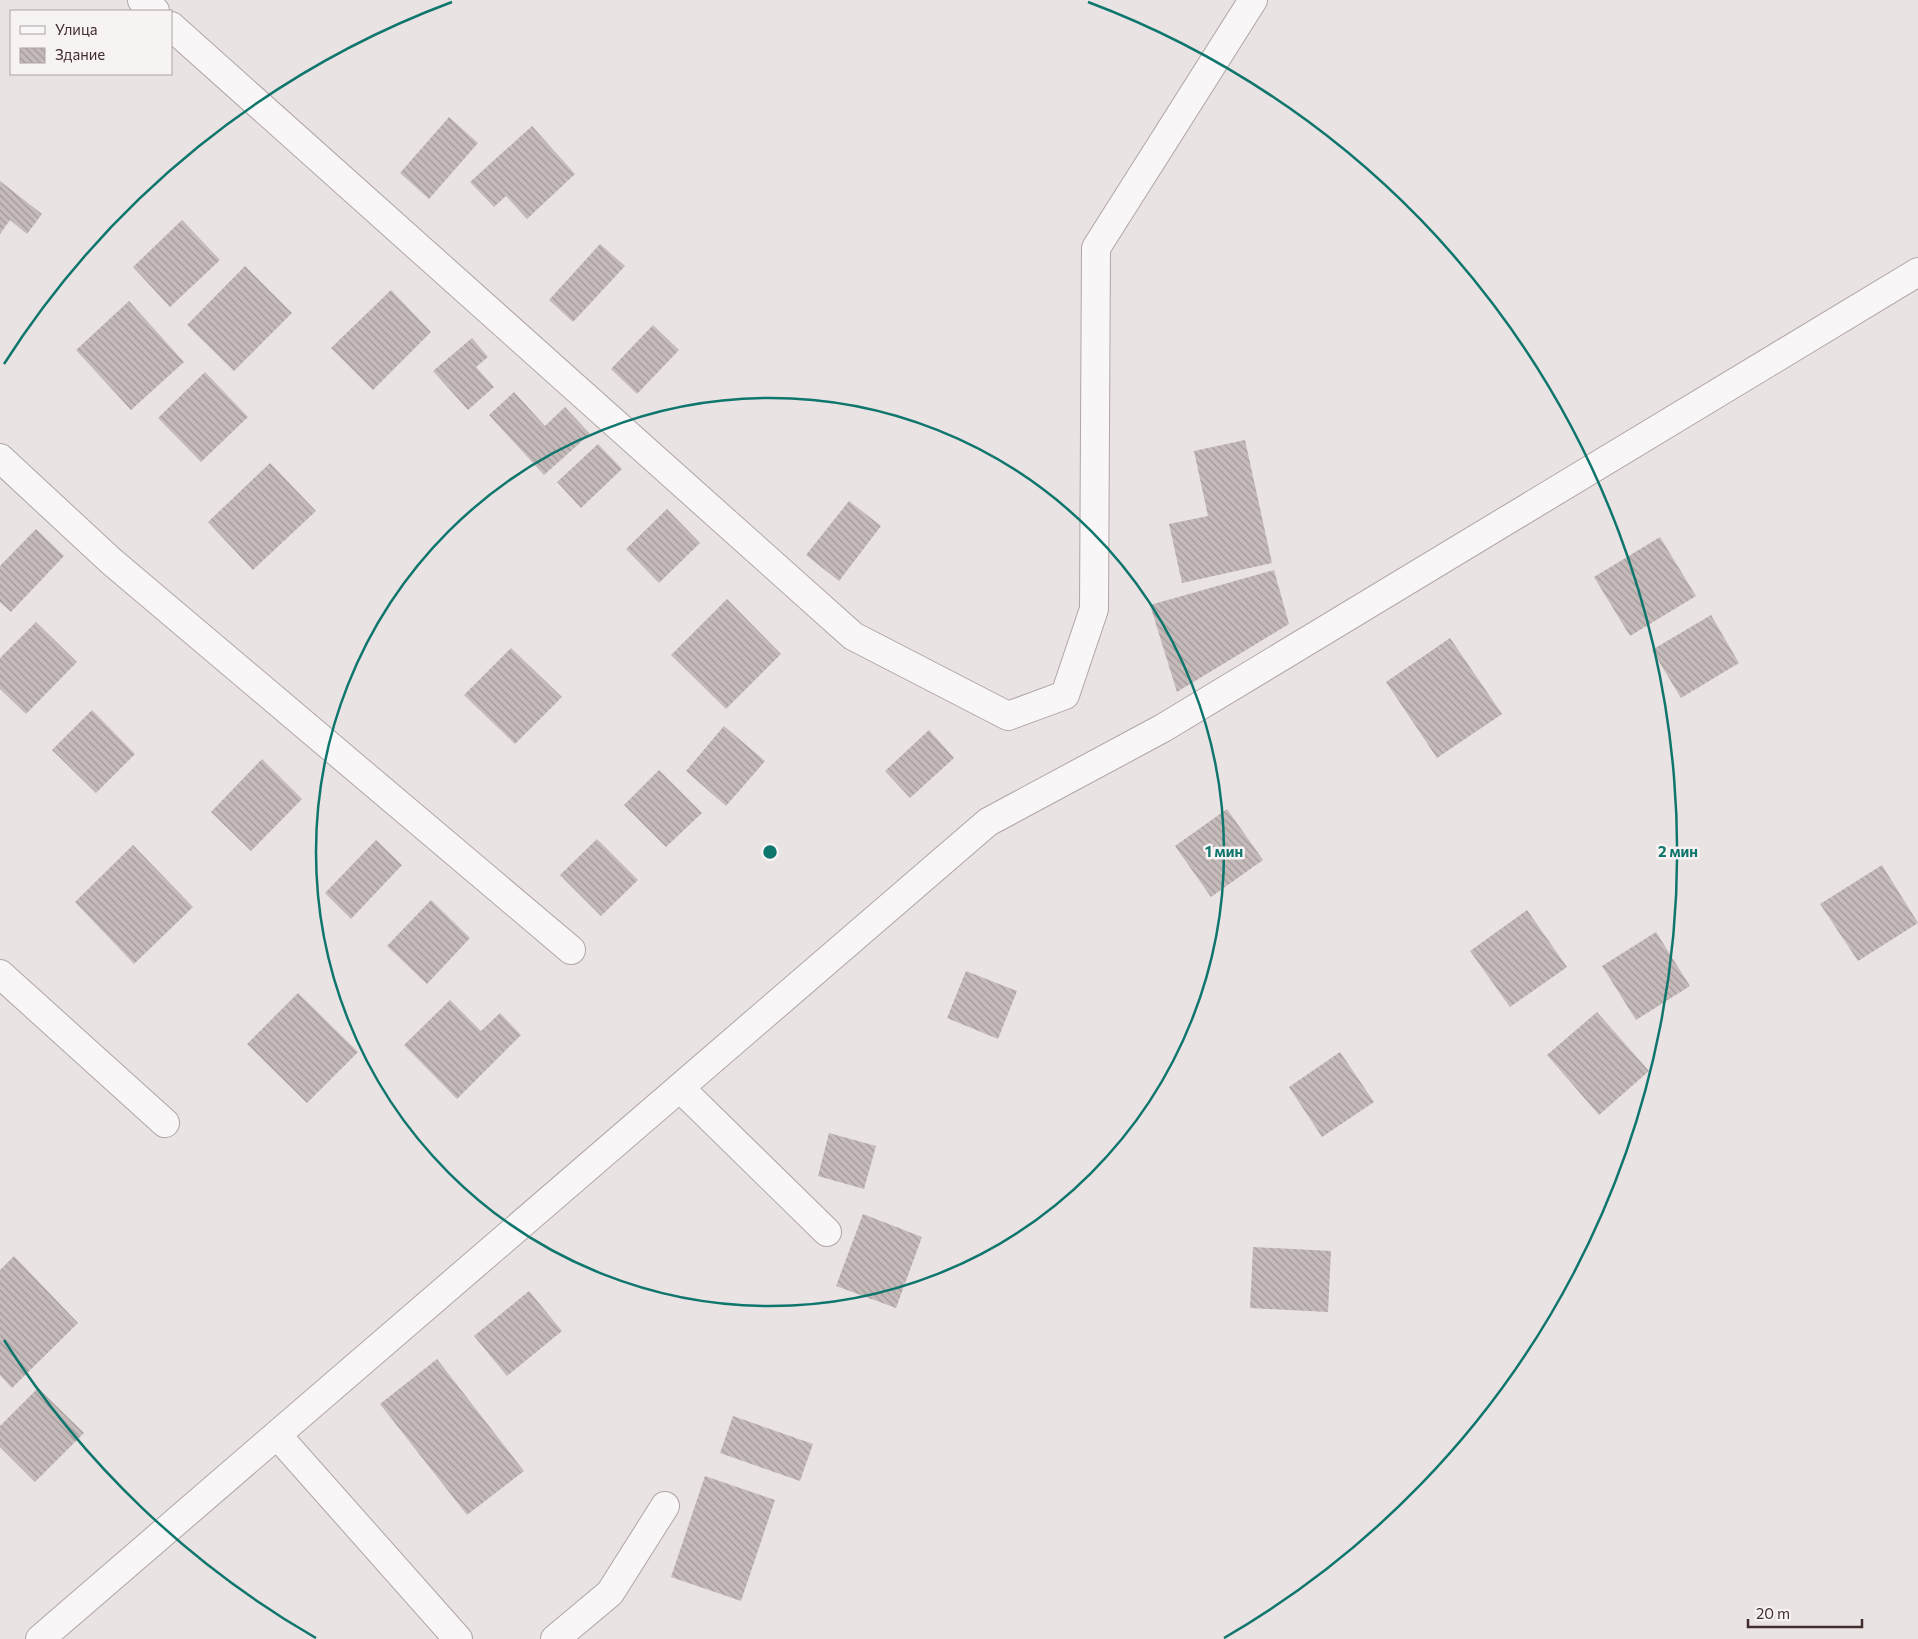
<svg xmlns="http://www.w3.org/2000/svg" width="1918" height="1639" viewBox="0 0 1918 1639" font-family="Commissioner,sans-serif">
  <defs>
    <pattern id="building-back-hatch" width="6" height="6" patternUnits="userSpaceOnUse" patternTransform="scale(1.25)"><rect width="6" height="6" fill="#c6bbbb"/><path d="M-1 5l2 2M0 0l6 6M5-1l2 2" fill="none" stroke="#a29898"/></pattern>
  </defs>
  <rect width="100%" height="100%" fill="#eae3e3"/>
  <!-- building -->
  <path fill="url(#building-back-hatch)" d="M 449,117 L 478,143 L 429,199 L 400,173 Z
    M 532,126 L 575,174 L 527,219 L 506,196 L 494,207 L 470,182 Z
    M 0,181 L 42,214 L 27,234 L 10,220 L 0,234 Z
    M 182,220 L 220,260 L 170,307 L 133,267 Z
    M 600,244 L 625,266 L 573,322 L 549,300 Z
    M 245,266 L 292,313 L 234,371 L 187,325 Z
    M 391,290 L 431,332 L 373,390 L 331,348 Z
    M 129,301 L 184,362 L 131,410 L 76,350 Z
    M 653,325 L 679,350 L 637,394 L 611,369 Z
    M 472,338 L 488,357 L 476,367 L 494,387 L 468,410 L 433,371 Z
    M 205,372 L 248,417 L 201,462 L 158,418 Z
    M 514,392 L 545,426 L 565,407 L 590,434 L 544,475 L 489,415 Z
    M 1245,440 L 1272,563 L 1182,583 L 1169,524 L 1208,516 L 1194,451 Z
    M 598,444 L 622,469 L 581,508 L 557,482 Z
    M 270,463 L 316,511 L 253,570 L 208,522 Z
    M 849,501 L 881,526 L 839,581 L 806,555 Z
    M 667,509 L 700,543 L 659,583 L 626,549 Z
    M 36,529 L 64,556 L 11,612 L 0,602 L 0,566 Z
    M 1660,537 L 1696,596 L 1630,636 L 1594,577 Z
    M 1274,570 L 1289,624 L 1177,692 L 1150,605 Z
    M 727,599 L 781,654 L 726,709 L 671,655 Z
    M 1711,615 L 1739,663 L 1681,698 L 1652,650 Z
    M 36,622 L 77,662 L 26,714 L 0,689 L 0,658 Z
    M 1450,638 L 1502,714 L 1437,758 L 1386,682 Z
    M 511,648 L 562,697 L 515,744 L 464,695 Z
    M 92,710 L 135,754 L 96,793 L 52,750 Z
    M 724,726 L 765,761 L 726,806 L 686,771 Z
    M 929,730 L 954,758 L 910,798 L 885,771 Z
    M 262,759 L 302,799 L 251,851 L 211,812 Z
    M 659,770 L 702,813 L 666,847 L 624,805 Z
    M 1227,809 L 1263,860 L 1211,897 L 1175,846 Z
    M 597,839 L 638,880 L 601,916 L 560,875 Z
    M 376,840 L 402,865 L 351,919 L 325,893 Z
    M 133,845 L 193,907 L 134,964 L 75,902 Z
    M 1882,865 L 1918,923 L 1858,961 L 1820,904 Z
    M 431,900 L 470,938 L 427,984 L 387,946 Z
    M 1527,910 L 1567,967 L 1510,1007 L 1470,951 Z
    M 1656,932 L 1690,986 L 1636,1020 L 1602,966 Z
    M 966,971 L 1017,991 L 998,1039 L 947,1018 Z
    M 298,993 L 358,1052 L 307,1103 L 247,1044 Z
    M 450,1000 L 481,1031 L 500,1013 L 521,1035 L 457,1099 L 404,1045 Z
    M 1597,1012 L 1649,1071 L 1599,1115 L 1547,1055 Z
    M 1340,1052 L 1374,1102 L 1322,1137 L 1289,1087 Z
    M 829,1133 L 876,1146 L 864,1189 L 818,1176 Z
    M 863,1214 L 922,1237 L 896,1308 L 836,1286 Z
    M 1253,1247 L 1331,1251 L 1328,1312 L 1250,1308 Z
    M 14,1256 L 78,1323 L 12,1388 L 0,1375 L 0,1270 Z
    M 529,1291 L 562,1331 L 507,1376 L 474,1336 Z
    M 437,1359 L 524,1471 L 467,1515 L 380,1404 Z
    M 38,1388 L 84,1433 L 35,1482 L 0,1447 L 0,1426 Z
    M 733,1416 L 813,1444 L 800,1481 L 720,1453 Z
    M 705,1476 L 775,1500 L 741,1601 L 671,1577 Z"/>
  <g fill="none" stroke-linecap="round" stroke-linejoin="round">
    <!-- minor casing -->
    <g stroke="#b1a5a5" stroke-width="30">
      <path id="minor" d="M 142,0 L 155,11
        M 171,26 L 853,636 L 1008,716 L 1065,695 L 1094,609 L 1096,248 L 1253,0
        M 0,458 L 111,561 L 571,950
        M 0,974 L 165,1123
        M 680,1088 L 827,1232
        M 277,1435 L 458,1639
        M 40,1639 L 988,822 L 1163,728 L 1918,272
        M 555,1639 L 610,1593 L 665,1506"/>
    </g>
    <!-- minor -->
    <use href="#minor" stroke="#f8f6f6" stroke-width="28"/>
  </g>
  <!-- distance rings -->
  <g fill="none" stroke="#0f766e" stroke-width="2.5">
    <circle cx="770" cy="852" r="454"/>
    <path d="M316 1638A908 908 0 0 1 4 1340M4 364A908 908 0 0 1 452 2M1088 2A908 908 0 0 1 1224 1638"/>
  </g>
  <circle cx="770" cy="852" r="8" fill="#0f766e" stroke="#f7f3f3" stroke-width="2.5"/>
  <g font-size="15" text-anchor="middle" font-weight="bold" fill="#0f766e" stroke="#f7f3f3" stroke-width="5" stroke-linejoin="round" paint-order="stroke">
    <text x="1224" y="857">1 мин</text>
    <text x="1678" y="857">2 мин</text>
  </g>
  <!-- legend -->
  <rect x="10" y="10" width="162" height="65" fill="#f7f3f3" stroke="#aea4a3"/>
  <rect x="20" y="26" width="25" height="8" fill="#f8f6f6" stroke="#aea4a3"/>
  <text x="55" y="35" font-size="15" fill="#412d2c">Улица</text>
  <rect x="20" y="48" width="25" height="15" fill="url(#building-back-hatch)" stroke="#aea4a3"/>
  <text x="55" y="60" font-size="15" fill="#412d2c">Здание</text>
  <!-- scale -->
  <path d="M1748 1619v8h114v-8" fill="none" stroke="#412d2c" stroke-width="2.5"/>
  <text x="1756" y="1619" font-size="15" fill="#412d2c" stroke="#f7f3f3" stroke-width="4" paint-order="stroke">20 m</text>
</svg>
